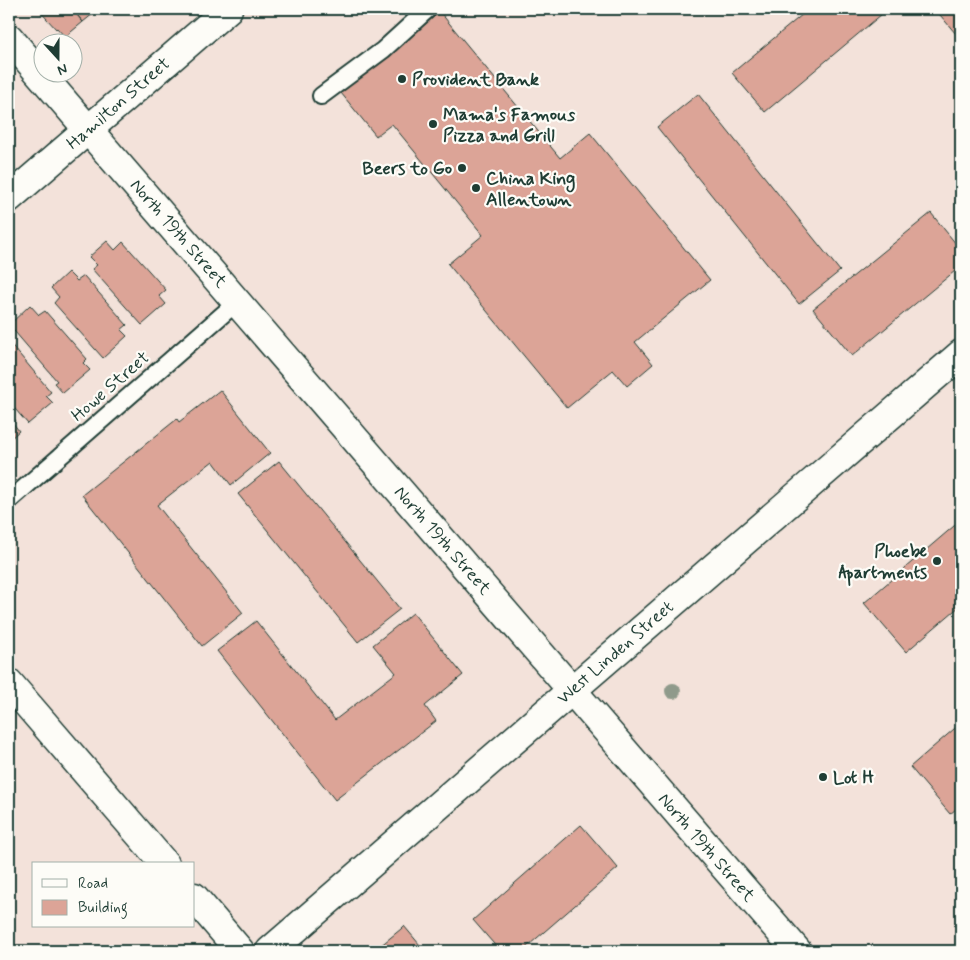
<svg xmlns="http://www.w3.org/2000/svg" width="970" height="960" viewBox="0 0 970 960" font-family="Mynerve,sans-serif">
  <rect width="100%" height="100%" fill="#f3e2da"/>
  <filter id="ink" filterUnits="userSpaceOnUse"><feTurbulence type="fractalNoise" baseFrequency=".02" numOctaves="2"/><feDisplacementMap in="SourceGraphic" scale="10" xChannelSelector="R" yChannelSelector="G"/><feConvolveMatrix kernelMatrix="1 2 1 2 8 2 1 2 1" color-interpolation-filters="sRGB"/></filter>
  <g filter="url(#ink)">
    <!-- building -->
    <path fill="#dca497" stroke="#1f3d34" d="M 38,9 L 72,9 L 83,22 L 65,37 L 57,28 L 56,29 Z
      M 72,9 L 99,9 L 83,22 Z
      M 809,9 L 888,9 L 765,112 L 732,73 Z
      M 935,9 L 961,9 L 961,40 Z
      M 440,12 L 560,158 L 590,133 L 710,280 L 635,342 L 653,364 L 627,386 L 613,370 L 567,408 L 448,264 L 483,235 L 392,124 L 376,136 L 341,93 Z
      M 698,94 L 840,271 L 799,304 L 657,127 Z
      M 931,213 L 961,250 L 961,266 L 852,356 L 813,309 Z
      M 107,241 L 115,250 L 123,242 L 166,290 L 159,296 L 166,304 L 142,325 L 92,269 L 97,265 L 89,257 Z
      M 68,272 L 77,281 L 84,276 L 127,325 L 121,330 L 127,336 L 103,358 L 54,303 L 59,297 L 51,288 Z
      M 30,305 L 39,315 L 45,311 L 87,359 L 83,363 L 90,370 L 63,393 L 54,383 L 57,381 L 9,325 Z
      M 9,342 L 51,392 L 46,396 L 53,403 L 28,424 L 9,402 Z
      M 220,390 L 270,453 L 231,485 L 213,461 L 157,505 L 243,613 L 202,646 L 82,495 L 177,419 L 179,422 Z
      M 9,413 L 16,421 L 13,423 L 19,431 L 9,440 Z
      M 279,461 L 400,609 L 358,642 L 238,494 Z
      M 961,520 L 961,605 L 906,652 L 864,603 Z
      M 413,613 L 463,675 L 425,706 L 436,721 L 335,800 L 217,651 L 256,621 L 335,720 L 396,673 L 373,645 Z
      M 961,723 L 961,805 L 950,814 L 910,767 Z
      M 581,825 L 618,868 L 522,951 L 500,951 L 473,920 Z
      M 404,926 L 425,951 L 374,951 L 401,929 Z"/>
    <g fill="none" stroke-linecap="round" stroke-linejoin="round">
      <!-- lane casing -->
      <g stroke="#1f3d34" stroke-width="20">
        <path id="lane" d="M 321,96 L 383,50 L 428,9
          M 9,501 L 237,302"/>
      </g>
      <!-- street casing -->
      <g stroke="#1f3d34" stroke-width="31">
        <path id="street" d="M 9,38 L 797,951
          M 9,683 L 165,864
          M 194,897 L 240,951"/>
      </g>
      <!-- secondary casing -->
      <g stroke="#1f3d34" stroke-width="31">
        <path id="secondary" d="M 270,951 L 961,354"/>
      </g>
      <!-- primary casing -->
      <g stroke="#1f3d34" stroke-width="31">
        <path id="primary" d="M 9,198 L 228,9"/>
      </g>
      <!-- lane -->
      <use href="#lane" stroke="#fdfcf7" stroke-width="16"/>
      <!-- street -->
      <use href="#street" stroke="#fdfcf7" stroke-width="28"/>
      <!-- secondary -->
      <use href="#secondary" stroke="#fdfcf7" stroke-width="28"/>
      <!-- primary -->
      <use href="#primary" stroke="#fdfcf7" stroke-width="28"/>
    </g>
    <!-- trees -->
    <circle fill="#8f9a8b" cx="673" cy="691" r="8"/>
  </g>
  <!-- markers -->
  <g fill="#1f3d34" stroke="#fdfcf7" stroke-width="2">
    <circle cx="402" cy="79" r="5"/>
    <circle cx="433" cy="124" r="5"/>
    <circle cx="462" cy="168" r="5"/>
    <circle cx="476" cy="188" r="5"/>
    <circle cx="937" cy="561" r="5"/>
    <circle cx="823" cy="777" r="5"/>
  </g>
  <g text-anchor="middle" stroke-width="4.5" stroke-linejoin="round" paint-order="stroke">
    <!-- poi labels -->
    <g font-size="18" font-weight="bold" fill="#1f3d34" stroke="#fdfcf7" text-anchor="start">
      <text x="412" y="85">Provident Bank</text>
      <text x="443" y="120">Mama's Famous<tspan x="443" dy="21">Pizza and Grill</tspan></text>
      <text x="452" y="174" text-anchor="end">Beers to Go</text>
      <text x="486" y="184">China King<tspan x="486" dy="21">Allentown</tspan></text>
      <text x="927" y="557" text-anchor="end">Phoebe<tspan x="927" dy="21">Apartments</tspan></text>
      <text x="833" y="783">Lot H</text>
    </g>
    <!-- street labels -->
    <g font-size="18" fill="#1f3d34" stroke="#fdfcf7">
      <text transform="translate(118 103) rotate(-41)" y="6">Hamilton Street</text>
      <text transform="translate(179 233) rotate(49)" y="6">North 19th Street</text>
      <text transform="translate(110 386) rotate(-41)" y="6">Howe Street</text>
      <text transform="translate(443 540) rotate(49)" y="6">North 19th Street</text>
      <text transform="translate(615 652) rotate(-41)" y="6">West Linden Street</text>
      <text transform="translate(707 847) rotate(49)" y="6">North 19th Street</text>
    </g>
  </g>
  <!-- margin -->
  <rect width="970" height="960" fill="none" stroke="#fdfcf7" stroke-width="30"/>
  <rect x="15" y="15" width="940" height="930" fill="none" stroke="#1f3d34" stroke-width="2" filter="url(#ink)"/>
  <!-- legend -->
  <rect x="32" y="862" width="162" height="65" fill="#fdfcf7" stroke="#a4b0a9"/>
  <rect x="42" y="879" width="25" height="8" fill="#fdfcf7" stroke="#a4b0a9"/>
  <text x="78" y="888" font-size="15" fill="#1f3d34">Road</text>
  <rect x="42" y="900" width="25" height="15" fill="#dca497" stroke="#a4b0a9"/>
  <text x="78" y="912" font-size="15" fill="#1f3d34">Building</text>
  <!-- north arrow -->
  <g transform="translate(58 58) rotate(159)"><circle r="24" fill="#fdfcf7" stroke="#a4b0a9"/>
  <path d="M0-4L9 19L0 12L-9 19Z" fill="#1f3d34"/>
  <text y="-8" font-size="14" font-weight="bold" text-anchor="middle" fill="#1f3d34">N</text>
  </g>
</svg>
